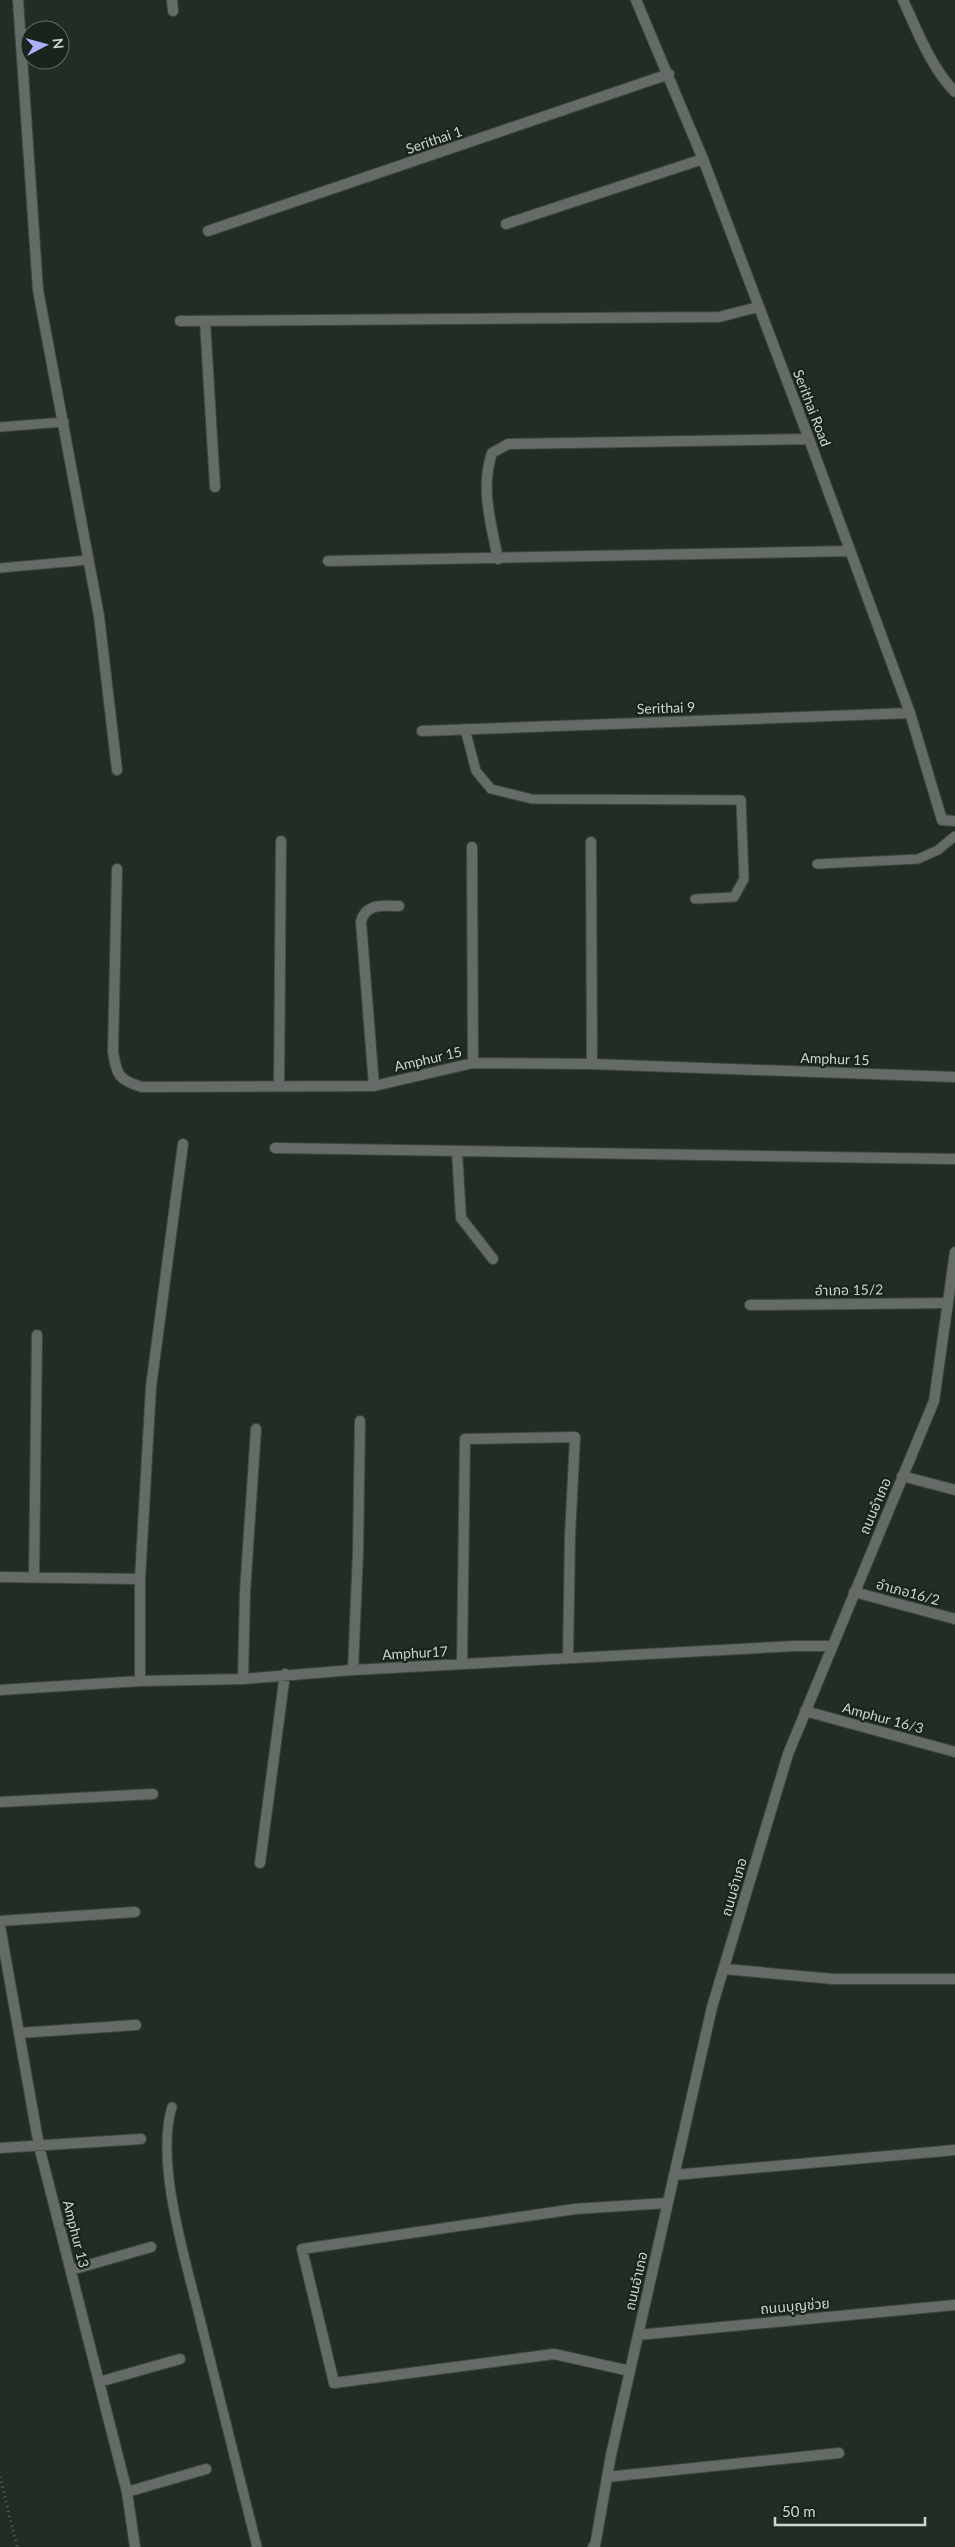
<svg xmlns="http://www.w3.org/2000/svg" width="955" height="2547" viewBox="0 0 955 2547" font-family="Lato,'Noto Sans Thai',sans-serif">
  <rect width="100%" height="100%" fill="#222e24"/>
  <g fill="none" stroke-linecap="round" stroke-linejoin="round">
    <!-- service casing -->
    <g stroke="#3e493f" stroke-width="11">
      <path id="service" d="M 0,427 L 64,422
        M 0,568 L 89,560
        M 465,729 L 476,771 L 491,789 L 532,799 L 741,800 L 744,879 L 734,897 L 695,899
        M 817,864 L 918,859 L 938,850 L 955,836
        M 172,2107 C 155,2162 185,2258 199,2315 C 218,2392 238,2469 257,2547"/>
    </g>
    <!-- minor casing -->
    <g stroke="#3e493f" stroke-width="12">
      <path id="minor" d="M 18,0 L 38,290 L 99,616 L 117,770
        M 172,0 L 173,11
        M 636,0 L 703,159 L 809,439 L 910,713 L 942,820 L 955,821
        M 903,0 C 917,30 931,68 955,92
        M 506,224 L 703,159
        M 208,231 L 669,74
        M 180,321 L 719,317 L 758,307
        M 205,321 L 215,487
        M 498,559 C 491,523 480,488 492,453 L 508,444 L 809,439
        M 328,561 L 849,551
        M 422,731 L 910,713
        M 591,842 L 592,1064
        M 472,847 L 473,1063
        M 117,869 L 113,1052 C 117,1076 119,1080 142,1087 L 374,1086 L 473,1063 L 592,1064 L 955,1077
        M 279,1086 L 281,841
        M 374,1086 L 361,922 C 365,903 383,906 399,906
        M 275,1148 L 955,1159
        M 457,1151 L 461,1218 L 493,1259
        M 750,1305 L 948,1303
        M 902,1476 L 955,1490
        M 0,1577 L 140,1579
        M 34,1577 L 37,1335
        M 854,1592 L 955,1619
        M 462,1664 L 465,1439 L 575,1437 L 570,1536 L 568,1658
        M 353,1670 L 358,1552 L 360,1421
        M 243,1679 L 245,1592 L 256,1429
        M 140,1681 L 140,1579 L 151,1387 L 183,1144
        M 0,1690 L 140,1681 L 243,1679 L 353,1670 L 796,1646 L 832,1646
        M 805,1711 L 955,1752
        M 0,1802 L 153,1794
        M 260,1863 L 285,1674
        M 0,1921 L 135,1912
        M 0,1926 L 39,2146 L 127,2492 L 135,2547
        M 725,1969 L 833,1979 L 955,1979
        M 19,2033 L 136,2025
        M 0,2148 L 141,2139
        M 674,2175 L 955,2150
        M 71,2270 L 151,2247
        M 630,2371 L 554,2354 L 334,2383 L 302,2249 L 575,2209 L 667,2203
        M 99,2382 L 180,2359
        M 607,2477 L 839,2453
        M 127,2492 L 206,2469"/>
    </g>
    <!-- tertiary casing -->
    <g stroke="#3e493f" stroke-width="12">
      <path id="tertiary" d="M 638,2335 L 955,2305
        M 593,2547 L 595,2546 L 611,2455 L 712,2007 L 788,1754 L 934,1401 L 955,1252"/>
    </g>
    <!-- path -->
    <path stroke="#5a655c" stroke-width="3" stroke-dasharray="1 4" stroke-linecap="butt" d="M 0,2477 L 17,2547"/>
    <!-- service -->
    <use href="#service" stroke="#656b66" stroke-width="9"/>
    <!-- minor -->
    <use href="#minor" stroke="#656b66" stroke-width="10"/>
    <!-- tertiary -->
    <use href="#tertiary" stroke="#656b66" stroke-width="10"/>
  </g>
  <g text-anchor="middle" stroke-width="4.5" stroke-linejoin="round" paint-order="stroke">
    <!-- street labels -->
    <g font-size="14" fill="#ced6cf" stroke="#19241b">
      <text transform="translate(434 140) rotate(-19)" y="5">Serithai 1</text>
      <text transform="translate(812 408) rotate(69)" y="5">Serithai Road</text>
      <text transform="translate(666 708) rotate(-2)" y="5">Serithai 9</text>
      <text transform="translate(428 1059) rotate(-13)" y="5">Amphur 15</text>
      <text transform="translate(835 1059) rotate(2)" y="5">Amphur 15</text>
      <text transform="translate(849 1290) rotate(-1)" y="5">อำเภอ 15/2</text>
      <text transform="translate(875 1506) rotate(-67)" y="5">ถนนอำเภอ</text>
      <text transform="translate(908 1592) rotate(15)" y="5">อำเภอ16/2</text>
      <text transform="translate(415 1653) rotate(-3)" y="5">Amphur17</text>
      <text transform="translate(883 1718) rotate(15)" y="5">Amphur 16/3</text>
      <text transform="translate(734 1887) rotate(-74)" y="5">ถนนอำเภอ</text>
      <text transform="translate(76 2234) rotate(76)" y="5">Amphur 13</text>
      <text transform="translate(636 2281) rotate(-77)" y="5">ถนนอำเภอ</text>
      <text transform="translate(795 2306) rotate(-5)" y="5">ถนนบุญช่วย</text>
    </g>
  </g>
  <!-- north arrow -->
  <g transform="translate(45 45) rotate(84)"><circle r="24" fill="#19241b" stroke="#616b63"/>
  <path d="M0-4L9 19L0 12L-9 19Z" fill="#acaffb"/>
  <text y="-8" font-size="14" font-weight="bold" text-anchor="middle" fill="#ced6cf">N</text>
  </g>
  <!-- scale -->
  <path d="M775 2517v8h150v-8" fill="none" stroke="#ced6cf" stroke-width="2.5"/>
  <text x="782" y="2517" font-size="15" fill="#ced6cf" stroke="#19241b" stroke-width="4" paint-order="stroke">50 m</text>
</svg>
